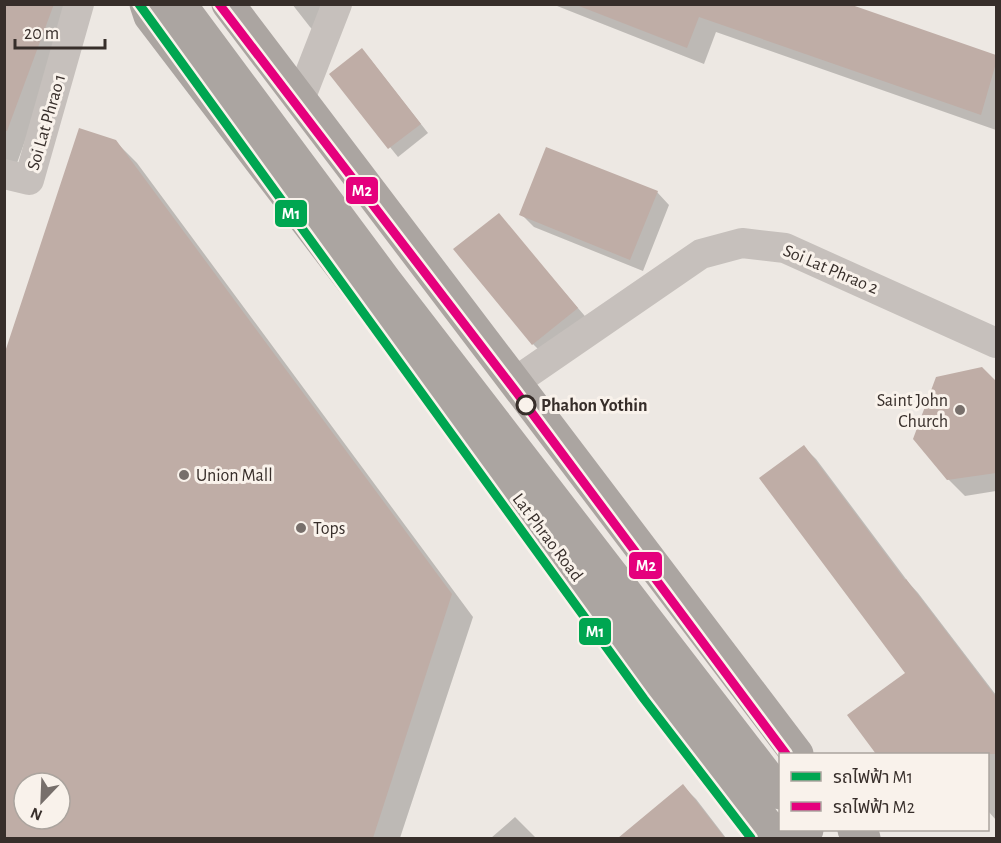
<svg xmlns="http://www.w3.org/2000/svg" width="1001" height="843" viewBox="0 0 1001 843" font-family="'Alegreya Sans','Noto Sans Thai',sans-serif">
  <rect width="100%" height="100%" fill="#ede8e3"/>
  <!-- shadow -->
  <path fill="#0003" fill-rule="evenodd" d="M 4,4 L 75,4 L 13,174 L 4,174 Z
    M 292,4 L 344,4 L 325,42 L 310,27 Z
    M 552,4 L 844,4 L 996,56 L 996,130 L 716,32 L 704,64 Z
    M 370,59 L 428,133 L 398,157 L 331,74 Z
    M 115,141 L 137,163 L 473,617 L 400,838 L 4,838 L 4,359 ZM 24,783 L 60,783 L 60,819 L 24,819 Z
    M 657,192 L 669,205 L 643,271 L 534,227 L 521,214 Z
    M 498,215 L 590,322 L 546,357 L 533,344 L 456,250 Z
    M 982,368 L 996,383 L 996,491 L 965,496 L 948,479 Z
    M 804,447 L 816,459 L 909,583 L 918,593 L 996,695 L 996,820 L 988,811 L 988,754 L 945,754 L 941,748 L 933,754 L 878,754 L 849,715 L 907,673 Z
    M 683,786 L 696,799 L 726,838 L 629,838 L 626,834 Z
    M 515,817 L 536,838 L 491,838 Z"/>
  <!-- building -->
  <path fill="#bfada6" fill-rule="evenodd" d="M 4,4 L 54,4 L 7,131 L 4,131 Z
    M 579,4 L 849,4 L 996,55 L 996,63 L 981,115 L 699,17 L 687,48 L 579,6 Z
    M 362,48 L 421,124 L 388,149 L 329,74 Z
    M 79,128 L 116,140 L 452,594 L 373,838 L 4,838 L 4,355 ZM 24,783 L 60,783 L 60,819 L 24,819 Z
    M 546,147 L 658,191 L 630,260 L 519,215 Z
    M 499,213 L 578,308 L 532,345 L 453,249 Z
    M 982,367 L 996,381 L 996,473 L 947,480 L 913,439 L 936,377 Z
    M 804,445 L 905,580 L 906,579 L 996,697 L 996,754 L 876,754 L 847,715 L 905,673 L 759,478 Z
    M 683,784 L 725,838 L 618,838 Z"/>
  <g fill="none" stroke-linecap="round" stroke-linejoin="round">
    <!-- minor -->
    <path stroke="#c6c0bc" stroke-width="30" d="M 300,99 L 337,4
      M 4,174 L 29,180 L 79,4
      M 515,382 L 701,254 L 742,243 L 785,248 L 996,343"/>
    <!-- primary -->
    <path stroke="#aba5a1" stroke-width="33" d="M 146,4 L 150,16 L 777,838
      M 180,4 L 385,280 L 780,793
      M 228,4 L 797,754
      M 769,827 L 794,834 L 807,830
      M 854,830 L 864,838"/>
    <!-- metro-1 casing -->
    <g stroke="#f9f2eb" stroke-width="14">
      <path id="metro-1" d="M 139,4 L 644,699 L 751,838"/>
    </g>
    <!-- metro-2 casing -->
    <g stroke="#f9f2eb" stroke-width="14">
      <path id="metro-2" d="M 219,4 L 517,393 L 786,754"/>
    </g>
    <!-- metro-1 -->
    <use href="#metro-1" stroke="#00a651" stroke-width="9"/>
    <!-- metro-2 -->
    <use href="#metro-2" stroke="#e5007d" stroke-width="9"/>
  </g>
  <!-- markers -->
  <circle fill="#f9f2eb" stroke="#372e2a" stroke-width="3" cx="526" cy="405" r="9"/>
  <g fill="#776f6b" stroke="#f9f2eb" stroke-width="2">
    <circle cx="960" cy="410" r="6"/>
    <circle cx="184" cy="475" r="6"/>
    <circle cx="301" cy="528" r="6"/>
  </g>
  <g text-anchor="middle" stroke-width="6" stroke-linejoin="round" paint-order="stroke">
    <!-- street labels -->
    <g font-size="18" fill="#372e2a" stroke="#f9f2eb">
      <text transform="translate(46 122) rotate(-74)" y="6">Soi Lat Phrao 1</text>
      <text transform="translate(831 269) rotate(23)" y="6">Soi Lat Phrao 2</text>
      <text transform="translate(548 537) rotate(53)" y="6">Lat Phrao Road</text>
    </g>
    <!-- poi labels -->
    <g font-size="18" fill="#372e2a" stroke="#f9f2eb" text-anchor="start">
      <text x="948" y="406" text-anchor="end">Saint John<tspan x="948" dy="21">Church</tspan></text>
      <text x="196" y="481">Union Mall</text>
      <text x="313" y="534">Tops</text>
    </g>
    <!-- stop labels -->
    <g font-size="18" font-weight="bold" fill="#372e2a" stroke="#f9f2eb" text-anchor="start">
      <text x="541" y="411">Phahon Yothin</text>
    </g>
  </g>
  <g stroke="#f9f2eb" stroke-width="2">
    <rect x="345" y="176" width="34" height="29" rx="6" fill="#e5007d"/>
    <rect x="274" y="199" width="34" height="29" rx="6" fill="#00a651"/>
    <rect x="628" y="551" width="35" height="29" rx="6" fill="#e5007d"/>
    <rect x="578" y="617" width="34" height="29" rx="6" fill="#00a651"/>
  </g>
  <g font-size="16" text-anchor="middle" font-weight="bold" fill="#fff">
    <text x="362" y="196">M2</text>
    <text x="291" y="219">M1</text>
    <text x="646" y="571">M2</text>
    <text x="595" y="637">M1</text>
  </g>
  <!-- border -->
  <rect width="1001" height="843" fill="none" stroke="#372e2a" stroke-width="12"/>
  <!-- legend -->
  <rect x="779" y="753" width="210" height="78" fill="#f9f2eb" stroke="#aba49e" stroke-width="1.5"/>
  <rect x="791" y="772" width="30" height="9" fill="#00a651" stroke="#aba49e" stroke-width="1.5"/>
  <text x="833" y="783" font-size="18" fill="#372e2a">รถไฟฟ้า M1</text>
  <rect x="791" y="802" width="30" height="9" fill="#e5007d" stroke="#aba49e" stroke-width="1.5"/>
  <text x="833" y="813" font-size="18" fill="#372e2a">รถไฟฟ้า M2</text>
  <!-- north arrow -->
  <g transform="translate(42 801) rotate(203)"><circle r="28" fill="#f9f2eb" stroke="#aba49e" stroke-width="1.5"/>
  <path d="M0-4.5L10 22L0 15L-10 22Z" fill="#776f6b"/>
  <text y="-9" font-size="16" font-weight="bold" text-anchor="middle" fill="#372e2a">N</text>
  </g>
  <!-- scale -->
  <path d="M15 39v9h90v-9" fill="none" stroke="#372e2a" stroke-width="3"/>
  <text x="24" y="39" font-size="18" fill="#372e2a" stroke="#f9f2eb" stroke-width="4.5" paint-order="stroke">20 m</text>
</svg>
